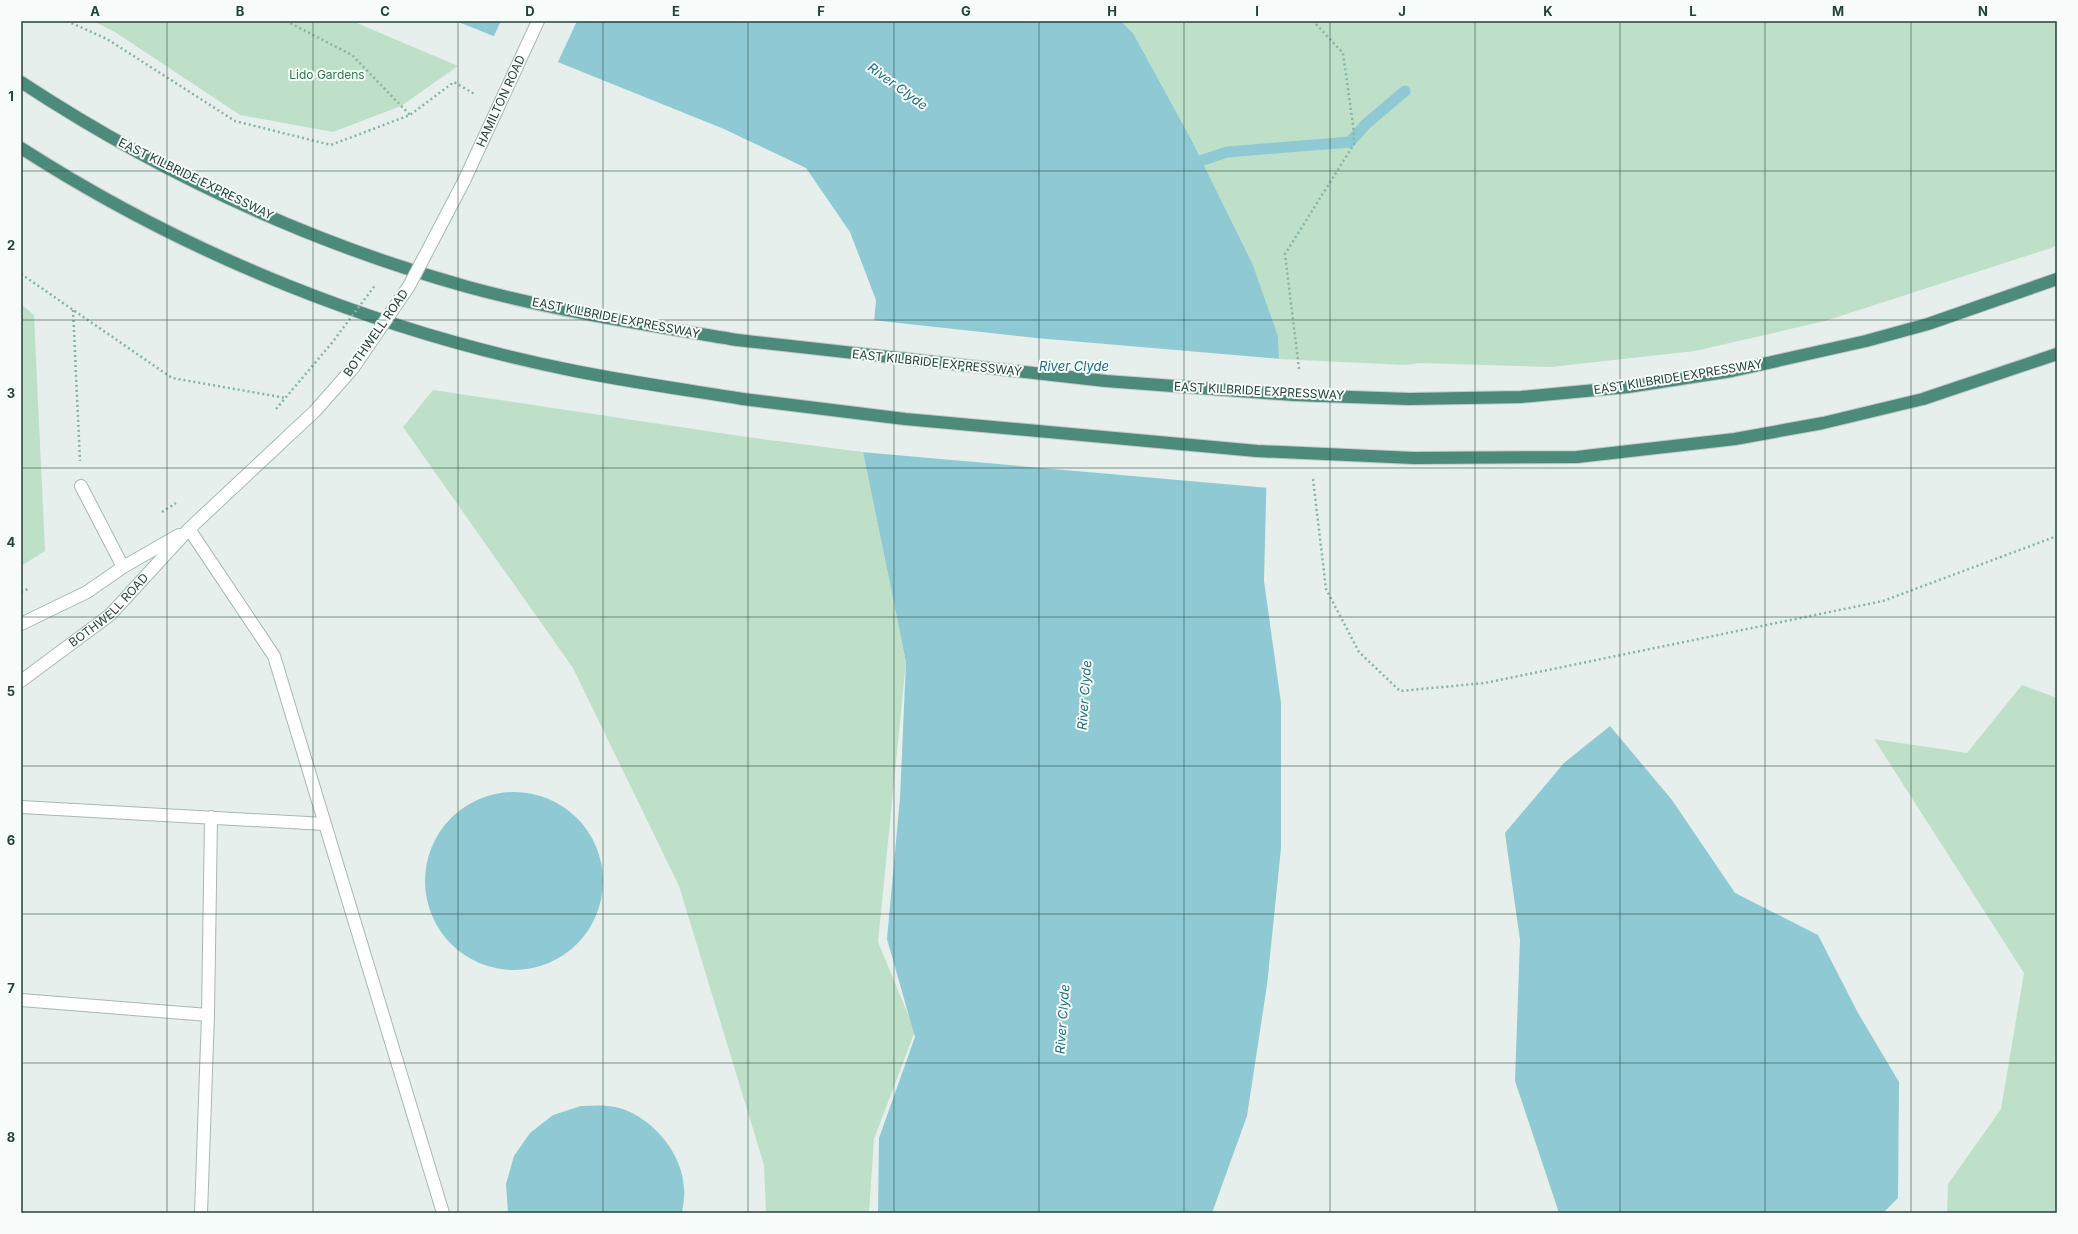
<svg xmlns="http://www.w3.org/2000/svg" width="2078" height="1234" viewBox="0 0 2078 1234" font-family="Inter,sans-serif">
  <rect width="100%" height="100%" fill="#e6efeb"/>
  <!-- green -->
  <path fill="#bfe0c8" d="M 93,21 L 352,21 L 458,66 L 401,106 L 333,132 L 240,115 L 115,32 Z
    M 1121,21 L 2057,21 L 2057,245 L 2051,248 L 1825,321 L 1695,351 L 1551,367 L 1419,363 L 1406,365 L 1279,359 L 1278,336 L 1253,265 L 1191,139 L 1133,33 Z
    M 21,304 L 34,315 L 45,551 L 21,566 Z
    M 433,390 L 747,437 L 863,452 L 906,662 L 878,942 L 915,1031 L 874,1139 L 869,1213 L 766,1213 L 764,1165 L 679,886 L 573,668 L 403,427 Z
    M 2022,685 L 2057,698 L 2057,1213 L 1947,1213 L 1948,1184 L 2001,1109 L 2024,973 L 1874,739 L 1967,753 Z"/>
  <!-- water -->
  <path fill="#8ec9d4" d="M 456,21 L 1121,21 L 1133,33 L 1191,139 L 1253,265 L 1278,336 L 1279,359 L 1267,462 L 1264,581 L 1281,703 L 1281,848 L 1267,985 L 1247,1116 L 1212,1213 L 878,1213 L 879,1138 L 915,1037 L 887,939 L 900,798 L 906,662 L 863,452 L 876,300 L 850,232 L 806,168 L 724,129 Z
    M 1610,726 L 1672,800 L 1735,893 L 1818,935 L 1858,1013 L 1899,1082 L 1898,1198 L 1883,1213 L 1559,1213 L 1515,1081 L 1520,940 L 1505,833 L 1564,763 Z
    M425 881a89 89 0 1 1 178 0a89 89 0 1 1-178 0Z
    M 581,1106 C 590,1106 599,1105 608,1106 C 646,1109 683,1151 684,1188 C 685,1196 683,1205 682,1213 L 508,1213 L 506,1184 L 514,1156 L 530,1133 L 553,1115 Z"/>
  <!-- pier -->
  <path fill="#e6efeb" d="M 501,21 L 577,21 L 557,64 L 493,38 Z
    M 872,320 L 1036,338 L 1281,359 L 1269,462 L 1269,488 L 861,452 Z"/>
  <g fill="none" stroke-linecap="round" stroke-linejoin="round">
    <!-- stream -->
    <path stroke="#8ec9d4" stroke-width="11" d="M 1188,165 L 1227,152 L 1350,142 L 1366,124 L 1405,91"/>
    <!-- service casing -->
    <g stroke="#a8b8b2" stroke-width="14">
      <path id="service" d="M 81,486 L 123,567
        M 189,529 L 274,656 L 443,1213
        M 21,807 L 325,824
        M 21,1000 L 208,1015 L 201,1213
        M 208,1015 L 211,817"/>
    </g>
    <!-- secondary casing -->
    <g stroke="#a4bbb3" stroke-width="14">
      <g id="secondary">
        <path id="s1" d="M 464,181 L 538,21"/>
        <path d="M 21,624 L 87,592 L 123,567 L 179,535"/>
        <path id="s2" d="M 21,681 L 110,615 L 189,529 L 315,411 L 353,368"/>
      </g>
    </g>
    <!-- trunk casing -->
    <g stroke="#c2cac8" stroke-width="14">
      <path id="trunk" d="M 21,82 C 158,172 310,243 468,287 C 556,311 647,325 737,340
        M 21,148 C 189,256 379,332 575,371 C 630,382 687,390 743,399
        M 1409,399 L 1521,397 L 1628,387 L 1732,371 L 1866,341 L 1928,324 L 2057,279
        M 1414,458 L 1577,457 L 1735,439 L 1823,423 L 1923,399 L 2057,354"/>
    </g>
    <!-- path -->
    <path stroke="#86b3a5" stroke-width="2.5" stroke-dasharray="2 3" stroke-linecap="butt" d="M 67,21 L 107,39 L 235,121 L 331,145 L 410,115 L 454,82 L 476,95
      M 286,21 L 352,55 L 410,115
      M 21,274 L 172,378 L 286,398
      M 73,310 L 80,461
      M 1299,369 L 1285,254 L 1354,144 L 1354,132 L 1343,53 L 1313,21
      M 276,409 L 331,344
      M 1313,479 L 1326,589 L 1359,652 L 1400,691 L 1485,683 L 1883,601 L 2057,536
      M 162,512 L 176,503
      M 21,592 L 28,589"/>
    <!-- service -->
    <use href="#service" stroke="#fff" stroke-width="12"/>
    <!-- secondary -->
    <use href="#secondary" stroke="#fff" stroke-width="12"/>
    <!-- trunk -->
    <use href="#trunk" stroke="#4c8a7c" stroke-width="12"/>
    <!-- secondary-bridge casing -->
    <g stroke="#a4bbb3" stroke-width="14" stroke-linecap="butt">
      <path id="secondary-bridge" d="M 353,368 L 409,286 L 464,181"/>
    </g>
    <!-- trunk-bridge casing -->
    <g stroke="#c2cac8" stroke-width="14" stroke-linecap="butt">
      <path id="trunk-bridge" d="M 737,340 L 1106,381 L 1294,395 L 1409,399
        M 743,399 L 905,419 L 1257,451 L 1414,458"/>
    </g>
    <!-- path-bridge -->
    <path stroke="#86b3a5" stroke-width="2.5" stroke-dasharray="2 3" stroke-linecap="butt" d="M 331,344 L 376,284"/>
    <!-- secondary-bridge -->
    <use href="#secondary-bridge" stroke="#fff" stroke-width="12"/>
    <!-- trunk-bridge -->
    <use href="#trunk-bridge" stroke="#4c8a7c" stroke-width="12"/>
  </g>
  <!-- grid -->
  <path fill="none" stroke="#24423a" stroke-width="1" stroke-opacity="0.55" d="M 167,21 L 167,1213M 313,21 L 313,1213M 458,21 L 458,1213M 603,21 L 603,1213M 748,21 L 748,1213M 894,21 L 894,1213M 1039,21 L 1039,1213M 1184,21 L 1184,1213M 1330,21 L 1330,1213M 1475,21 L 1475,1213M 1620,21 L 1620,1213M 1765,21 L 1765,1213M 1911,21 L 1911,1213M 21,171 L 2057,171M 21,320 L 2057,320M 21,468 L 2057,468M 21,617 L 2057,617M 21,766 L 2057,766M 21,914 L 2057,914M 21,1063 L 2057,1063"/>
  <g text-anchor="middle" stroke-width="4" stroke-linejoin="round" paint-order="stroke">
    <!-- park labels -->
    <g font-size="12" fill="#2d7a4b" stroke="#f7fbf9">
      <text x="327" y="79">Lido Gardens</text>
    </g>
    <!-- street labels -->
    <g font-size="12" fill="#24423a" stroke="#f7fbf9">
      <text dy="4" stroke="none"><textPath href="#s1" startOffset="88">HAMILTON ROAD</textPath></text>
      <text transform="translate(196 179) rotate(26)" y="4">EAST KILBRIDE EXPRESSWAY</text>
      <text transform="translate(616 318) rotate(11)" y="4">EAST KILBRIDE EXPRESSWAY</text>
      <text transform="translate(376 333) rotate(-55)" y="4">BOTHWELL ROAD</text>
      <text transform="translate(937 363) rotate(6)" y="4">EAST KILBRIDE EXPRESSWAY</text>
      <text transform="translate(1678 377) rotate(-9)" y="4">EAST KILBRIDE EXPRESSWAY</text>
      <text transform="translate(1259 391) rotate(3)" y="4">EAST KILBRIDE EXPRESSWAY</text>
      <text dy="4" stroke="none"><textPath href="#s2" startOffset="113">BOTHWELL ROAD</textPath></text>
    </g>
    <!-- water labels -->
    <g font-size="13" font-style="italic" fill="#1c6f80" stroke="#f7fbf9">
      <text transform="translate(898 86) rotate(36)" y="5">River Clyde</text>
      <text x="1074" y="371">River Clyde</text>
      <text transform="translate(1084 695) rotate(-86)" y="5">River Clyde</text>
      <text transform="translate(1062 1019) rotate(-86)" y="5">River Clyde</text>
    </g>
  </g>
  <!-- border -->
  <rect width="2078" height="1234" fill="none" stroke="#f7fbf9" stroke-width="44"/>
  <rect x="22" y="22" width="2034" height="1190" fill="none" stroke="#24423a" stroke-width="1.5"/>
  <g font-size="13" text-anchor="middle" font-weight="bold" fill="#24423a">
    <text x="95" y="16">A</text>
    <text x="240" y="16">B</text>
    <text x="385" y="16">C</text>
    <text x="530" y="16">D</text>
    <text x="676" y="16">E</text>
    <text x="821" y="16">F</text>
    <text x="966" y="16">G</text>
    <text x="1112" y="16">H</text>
    <text x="1257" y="16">I</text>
    <text x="1402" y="16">J</text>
    <text x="1548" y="16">K</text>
    <text x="1693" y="16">L</text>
    <text x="1838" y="16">M</text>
    <text x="1983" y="16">N</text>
    <text x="11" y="101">1</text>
    <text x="11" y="250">2</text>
    <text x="11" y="398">3</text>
    <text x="11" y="547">4</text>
    <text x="11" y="696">5</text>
    <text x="11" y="845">6</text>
    <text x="11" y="993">7</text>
    <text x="11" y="1142">8</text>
  </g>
</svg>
